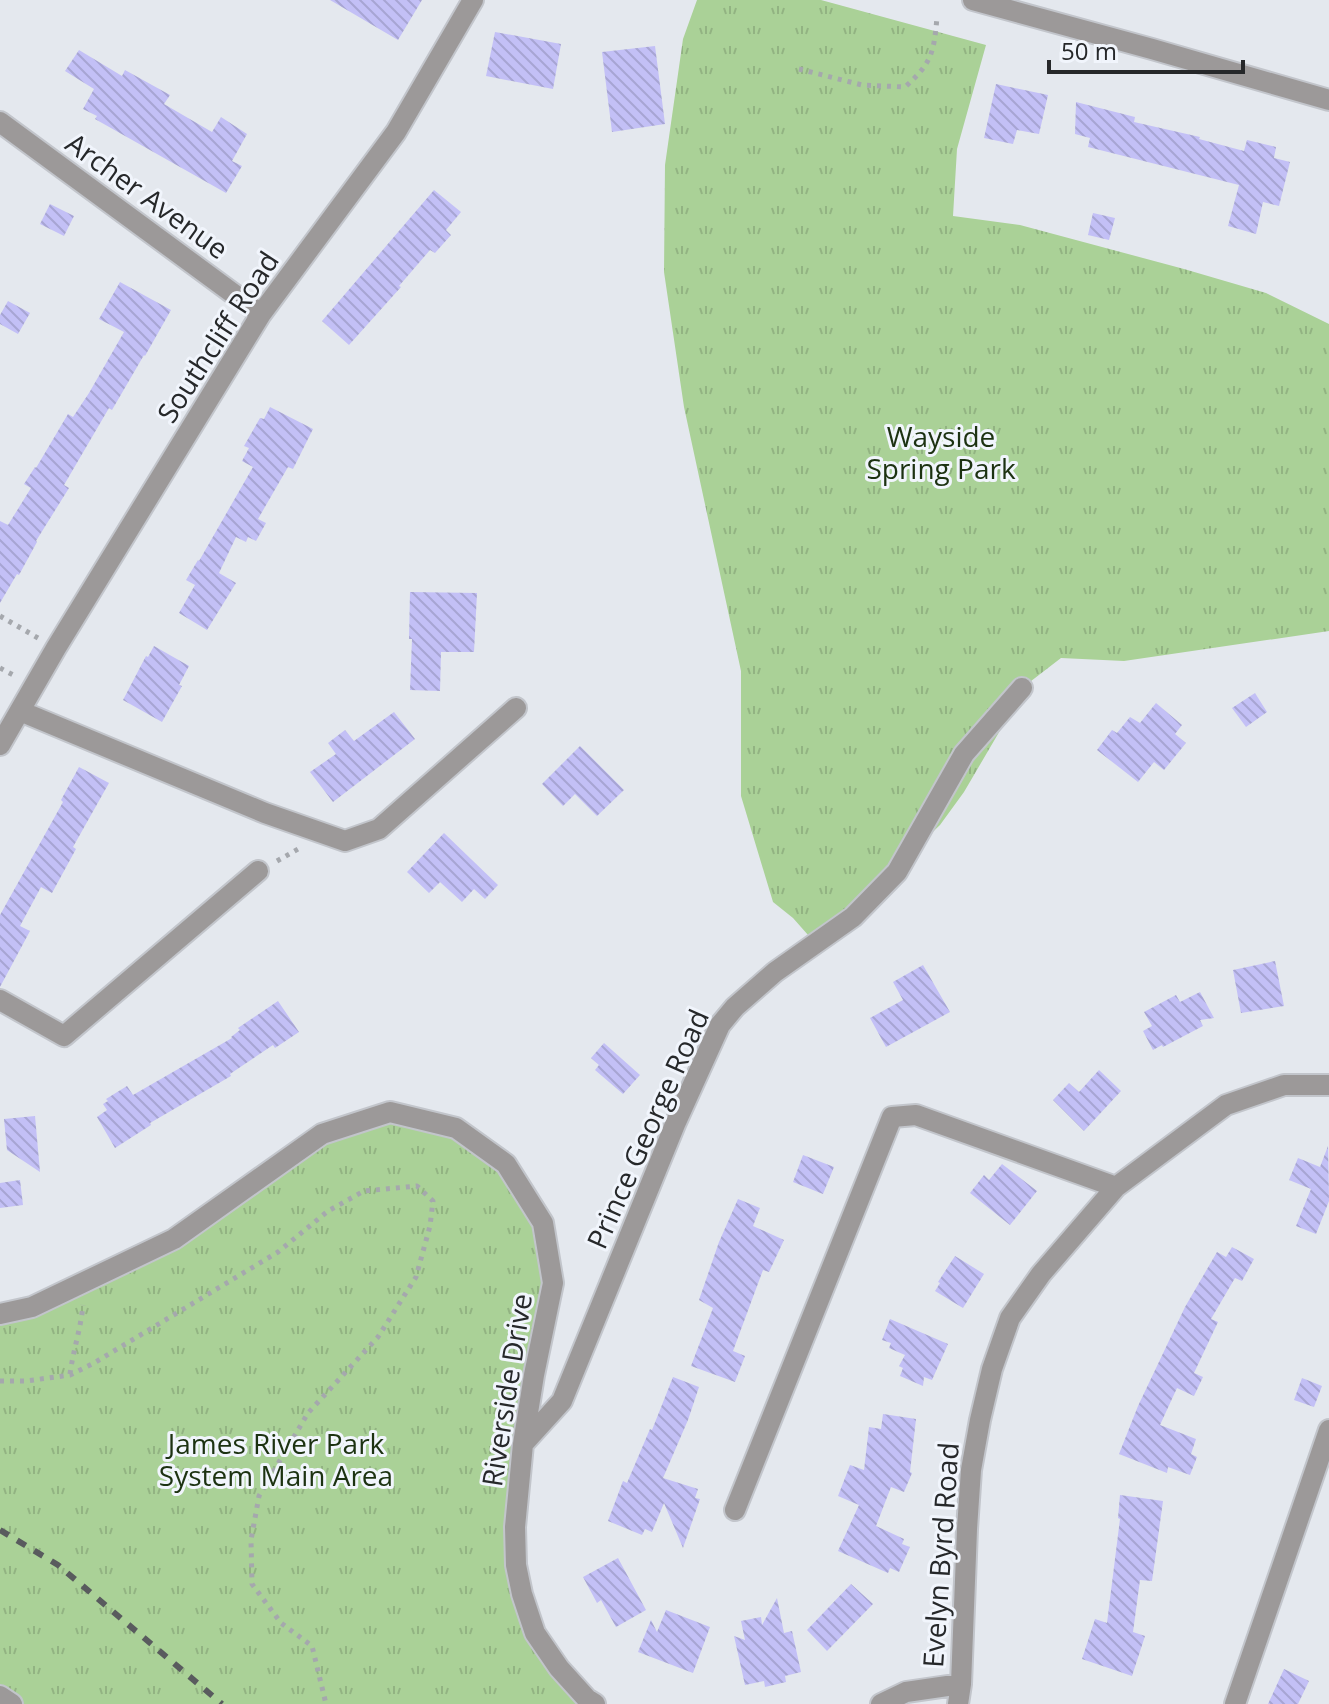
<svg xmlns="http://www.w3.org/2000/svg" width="1329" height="1704" viewBox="0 0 1329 1704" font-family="'Open Sans',sans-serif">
  <defs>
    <pattern id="grass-tufts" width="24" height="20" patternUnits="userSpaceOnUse" patternTransform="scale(2)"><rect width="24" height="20" fill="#aad197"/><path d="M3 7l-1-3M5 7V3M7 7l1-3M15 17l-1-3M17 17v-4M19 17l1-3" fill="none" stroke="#92b382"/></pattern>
    <pattern id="building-back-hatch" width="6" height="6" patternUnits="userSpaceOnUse" patternTransform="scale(2)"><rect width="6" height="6" fill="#c3c0f6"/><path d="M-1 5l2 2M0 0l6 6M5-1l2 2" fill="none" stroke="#a7a5d3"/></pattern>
  </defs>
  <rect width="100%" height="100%" fill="#e4e8ee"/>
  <!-- grass -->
  <path fill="url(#grass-tufts)" d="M 697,0 L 821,0 L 986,45 L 957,149 L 953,216 L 1020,225 L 1184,269 L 1266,293 L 1329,324 L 1329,631 L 1124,661 L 1061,658 L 1022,688 L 998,734 L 964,792 L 940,825 L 816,944 L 793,918 L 773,902 L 741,796 L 741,671 L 684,407 L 664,272 L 665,165 L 683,39 Z
    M 390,1112 L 456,1128 L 506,1164 L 543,1223 L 553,1283 L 517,1494 L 535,1633 L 595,1704 L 0,1704 L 0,1314 L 174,1239 L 322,1134 Z"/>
  <!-- building -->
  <path fill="url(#building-back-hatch)" d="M 330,0 L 422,0 L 398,40 Z
    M 495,32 L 561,44 L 553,89 L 486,76 Z
    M 655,46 L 665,124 L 612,132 L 602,52 Z
    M 79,50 L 122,76 L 125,70 L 170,95 L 164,104 L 212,132 L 221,117 L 247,134 L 232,161 L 242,166 L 226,193 L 95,119 L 97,116 L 83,109 L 94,89 L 65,71 Z
    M 996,84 L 1048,95 L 1039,134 L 1017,130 L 1013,144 L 984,138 Z
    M 1076,102 L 1135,117 L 1134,122 L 1200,137 L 1199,139 L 1244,151 L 1247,140 L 1276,147 L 1274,158 L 1290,162 L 1279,206 L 1263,202 L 1256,234 L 1228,226 L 1239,185 L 1088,147 L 1090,138 L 1075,134 Z
    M 434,190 L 461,212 L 446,230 L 451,235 L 435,253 L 430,250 L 399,286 L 401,287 L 349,345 L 322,321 Z
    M 50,204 L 74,216 L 64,236 L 40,224 Z
    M 1093,213 L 1115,218 L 1109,240 L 1088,235 Z
    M 120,282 L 171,310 L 145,356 L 144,355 L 112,410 L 109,408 L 64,485 L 69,488 L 36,541 L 37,542 L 19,575 L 17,574 L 0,603 L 0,521 L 8,525 L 31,488 L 24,484 L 35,467 L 36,468 L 68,414 L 73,417 L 89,393 L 124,332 L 99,319 Z
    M 8,301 L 30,313 L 18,334 L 0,324 L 0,315 Z
    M 270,407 L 313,429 L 293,469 L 288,467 L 258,519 L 266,523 L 256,541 L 248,537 L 246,542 L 236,537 L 219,573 L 236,583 L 207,630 L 179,613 L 195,585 L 186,580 L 198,560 L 199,561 L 253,467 L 242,461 L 249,448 L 244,446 L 260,418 L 264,419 Z
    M 410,592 L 477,593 L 474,652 L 441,652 L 440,691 L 410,690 L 412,639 L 409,639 Z
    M 154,646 L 189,666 L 179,685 L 182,686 L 162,722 L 123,700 L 146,656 L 148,657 Z
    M 1255,693 L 1267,712 L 1246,727 L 1232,708 Z
    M 1156,703 L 1182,725 L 1175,734 L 1186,743 L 1164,770 L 1154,762 L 1138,782 L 1097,750 L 1112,730 L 1117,733 L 1130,717 L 1140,723 Z
    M 394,712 L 415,739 L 333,802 L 310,772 L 336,754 L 328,743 L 345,730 L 354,741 Z
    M 580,746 L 624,790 L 597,816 L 575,794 L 563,806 L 542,784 Z
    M 79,767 L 109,783 L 73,847 L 76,849 L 52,893 L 41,887 L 20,926 L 30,931 L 0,987 L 0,915 L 63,802 L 61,800 Z
    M 444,833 L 498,885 L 485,899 L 474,889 L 462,902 L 440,882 L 429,893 L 407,872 Z
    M 1275,961 L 1284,1006 L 1241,1013 L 1233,970 Z
    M 923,965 L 950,1012 L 886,1047 L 870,1018 L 903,1000 L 893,982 Z
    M 1200,992 L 1214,1018 L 1200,1020 L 1203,1026 L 1163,1047 L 1162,1045 L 1153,1050 L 1143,1031 L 1152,1026 L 1144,1012 L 1176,995 L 1180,1002 Z
    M 278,1001 L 299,1032 L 275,1048 L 273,1045 L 230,1074 L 231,1076 L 150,1123 L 151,1125 L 115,1148 L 97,1117 L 107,1110 L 103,1104 L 108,1101 L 106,1099 L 127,1086 L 133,1095 L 232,1038 L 231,1037 L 240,1030 L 238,1028 Z
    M 604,1043 L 640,1075 L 623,1094 L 595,1070 L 599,1065 L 591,1058 Z
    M 1099,1070 L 1121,1091 L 1084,1131 L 1053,1100 L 1069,1083 L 1079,1092 Z
    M 35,1116 L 40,1172 L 7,1150 L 4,1119 Z
    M 1328,1146 L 1329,1201 L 1316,1234 L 1296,1226 L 1311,1189 L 1289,1180 L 1298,1158 L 1320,1167 Z
    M 803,1155 L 834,1167 L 823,1194 L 793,1182 Z
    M 1002,1164 L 1037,1191 L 1010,1225 L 970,1193 L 984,1175 L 989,1180 Z
    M 20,1180 L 23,1205 L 0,1208 L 0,1183 Z
    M 738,1199 L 760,1208 L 753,1226 L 784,1240 L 769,1272 L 763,1270 L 733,1351 L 745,1356 L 735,1382 L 691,1366 L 713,1308 L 699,1300 L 719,1242 Z
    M 1232,1247 L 1254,1259 L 1242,1281 L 1235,1278 L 1211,1319 L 1218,1322 L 1194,1373 L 1203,1377 L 1194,1396 L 1177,1388 L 1160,1425 L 1196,1439 L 1191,1454 L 1197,1457 L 1190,1475 L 1168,1467 L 1167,1473 L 1119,1454 L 1138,1406 L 1185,1307 L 1217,1252 L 1226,1257 Z
    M 955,1256 L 984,1274 L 963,1308 L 935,1291 L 940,1283 L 938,1282 Z
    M 890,1319 L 948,1344 L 932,1380 L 924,1377 L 923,1386 L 900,1376 L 903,1368 L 899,1366 L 905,1355 L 889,1348 L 891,1343 L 882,1340 Z
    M 673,1377 L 699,1387 L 688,1420 L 663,1478 L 698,1489 L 695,1498 L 700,1499 L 683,1548 L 664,1503 L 652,1532 L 645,1529 L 642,1535 L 608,1521 L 623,1481 L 627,1483 L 650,1429 L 652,1430 Z
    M 1302,1378 L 1322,1386 L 1314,1407 L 1294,1400 Z
    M 883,1414 L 916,1419 L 910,1472 L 912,1473 L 904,1492 L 891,1487 L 876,1526 L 904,1539 L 902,1544 L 910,1547 L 899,1572 L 890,1568 L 888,1573 L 838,1551 L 859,1505 L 838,1496 L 850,1465 L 864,1470 L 869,1427 L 881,1429 Z
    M 1120,1495 L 1163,1501 L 1152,1581 L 1140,1580 L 1133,1632 L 1145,1636 L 1132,1676 L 1082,1659 L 1095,1619 L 1107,1623 L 1120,1519 L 1118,1518 Z
    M 618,1558 L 646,1610 L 616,1627 L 601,1600 L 597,1603 L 583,1577 Z
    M 851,1584 L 873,1604 L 827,1651 L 807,1630 Z
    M 777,1598 L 784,1633 L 792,1631 L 801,1672 L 785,1676 L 786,1682 L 765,1687 L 764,1681 L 745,1685 L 734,1636 L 745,1640 L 741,1621 L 761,1617 L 762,1625 Z
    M 666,1610 L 710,1627 L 693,1673 L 638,1652 L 651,1620 L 657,1632 Z
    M 1284,1669 L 1309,1681 L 1298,1704 L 1268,1704 Z"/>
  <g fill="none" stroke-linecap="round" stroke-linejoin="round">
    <!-- minor casing -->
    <g stroke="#c2c5cb" stroke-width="24">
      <path id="minor" d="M 973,0 L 1152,49 L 1329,100
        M 0,122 L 261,314
        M 20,711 L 265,813 L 345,841 L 379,829 L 516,708
        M 0,745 L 56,648 L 261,314 L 396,132 L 473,0
        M 0,1000 L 64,1036 L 258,871
        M 0,1314 L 32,1307 L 174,1239 L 322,1134 L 390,1112 L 456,1128 L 506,1164 L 543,1223 L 553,1283 L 534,1375 L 523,1444 L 515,1527 L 516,1565 L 522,1594 L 535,1633 L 559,1668 L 587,1699 L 595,1704
        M 523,1444 L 562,1401 L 676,1122 L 720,1025 L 735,1007 L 775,972 L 853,917 L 897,872 L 964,754 L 1022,688
        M 735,1510 L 892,1117 L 916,1115 L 1116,1187
        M 0,1696 L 12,1704
        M 881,1704 L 906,1692 L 961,1684
        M 958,1704 L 961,1684 L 967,1529 L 971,1470 L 980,1420 L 992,1369 L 1010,1318 L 1041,1274 L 1116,1187 L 1226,1105 L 1284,1085 L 1329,1085
        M 1235,1704 L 1329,1430"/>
    </g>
    <!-- path -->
    <path stroke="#a5a8ad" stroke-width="5" stroke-dasharray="4 6" stroke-linecap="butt" d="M 799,69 L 862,85 L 905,87 C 932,63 934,52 937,17
      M 0,616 L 38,638
      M 0,668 L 17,677
      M 277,861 L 300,848
      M 70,1374 C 73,1351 81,1328 83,1305
      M 0,1381 L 26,1381 L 70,1375 L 94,1363 L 278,1252 L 328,1211 L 364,1191 L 417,1186 L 433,1201 L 430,1226 L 416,1277 L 378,1337 L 308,1413 L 259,1496 L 251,1540 L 252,1584 L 281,1623 L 312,1646 L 326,1704"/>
    <!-- minor -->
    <use href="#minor" stroke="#9c9999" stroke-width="20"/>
    <!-- rail -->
    <path stroke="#595b5e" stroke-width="6" stroke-dasharray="10 10" stroke-linecap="butt" d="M 0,1530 L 58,1565 L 222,1704"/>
  </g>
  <g text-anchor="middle" stroke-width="6" stroke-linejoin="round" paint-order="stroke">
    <!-- street labels -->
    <g font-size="28" fill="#26282a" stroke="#f1f5fc">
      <text transform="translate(147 196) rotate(36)" y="10">Archer Avenue</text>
      <text transform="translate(218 337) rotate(-57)" y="10">Southcliff Road</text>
      <text transform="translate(648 1129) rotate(-66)" y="10">Prince George Road</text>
      <text transform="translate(507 1390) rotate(-81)" y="10">Riverside Drive</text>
      <text transform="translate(941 1555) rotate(-86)" y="10">Evelyn Byrd Road</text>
    </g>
    <!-- park labels -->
    <g font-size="28" fill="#1c3211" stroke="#f1f5fc">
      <text x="941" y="447">Wayside<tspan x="941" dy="32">Spring Park</tspan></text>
      <text x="276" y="1454">James River Park<tspan x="276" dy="32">System Main Area</tspan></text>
    </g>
  </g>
  <!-- scale -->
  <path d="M1049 60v12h194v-12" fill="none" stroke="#26282a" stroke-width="4"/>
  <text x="1061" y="60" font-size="24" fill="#26282a" stroke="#f1f5fc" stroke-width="6" paint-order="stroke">50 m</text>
</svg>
